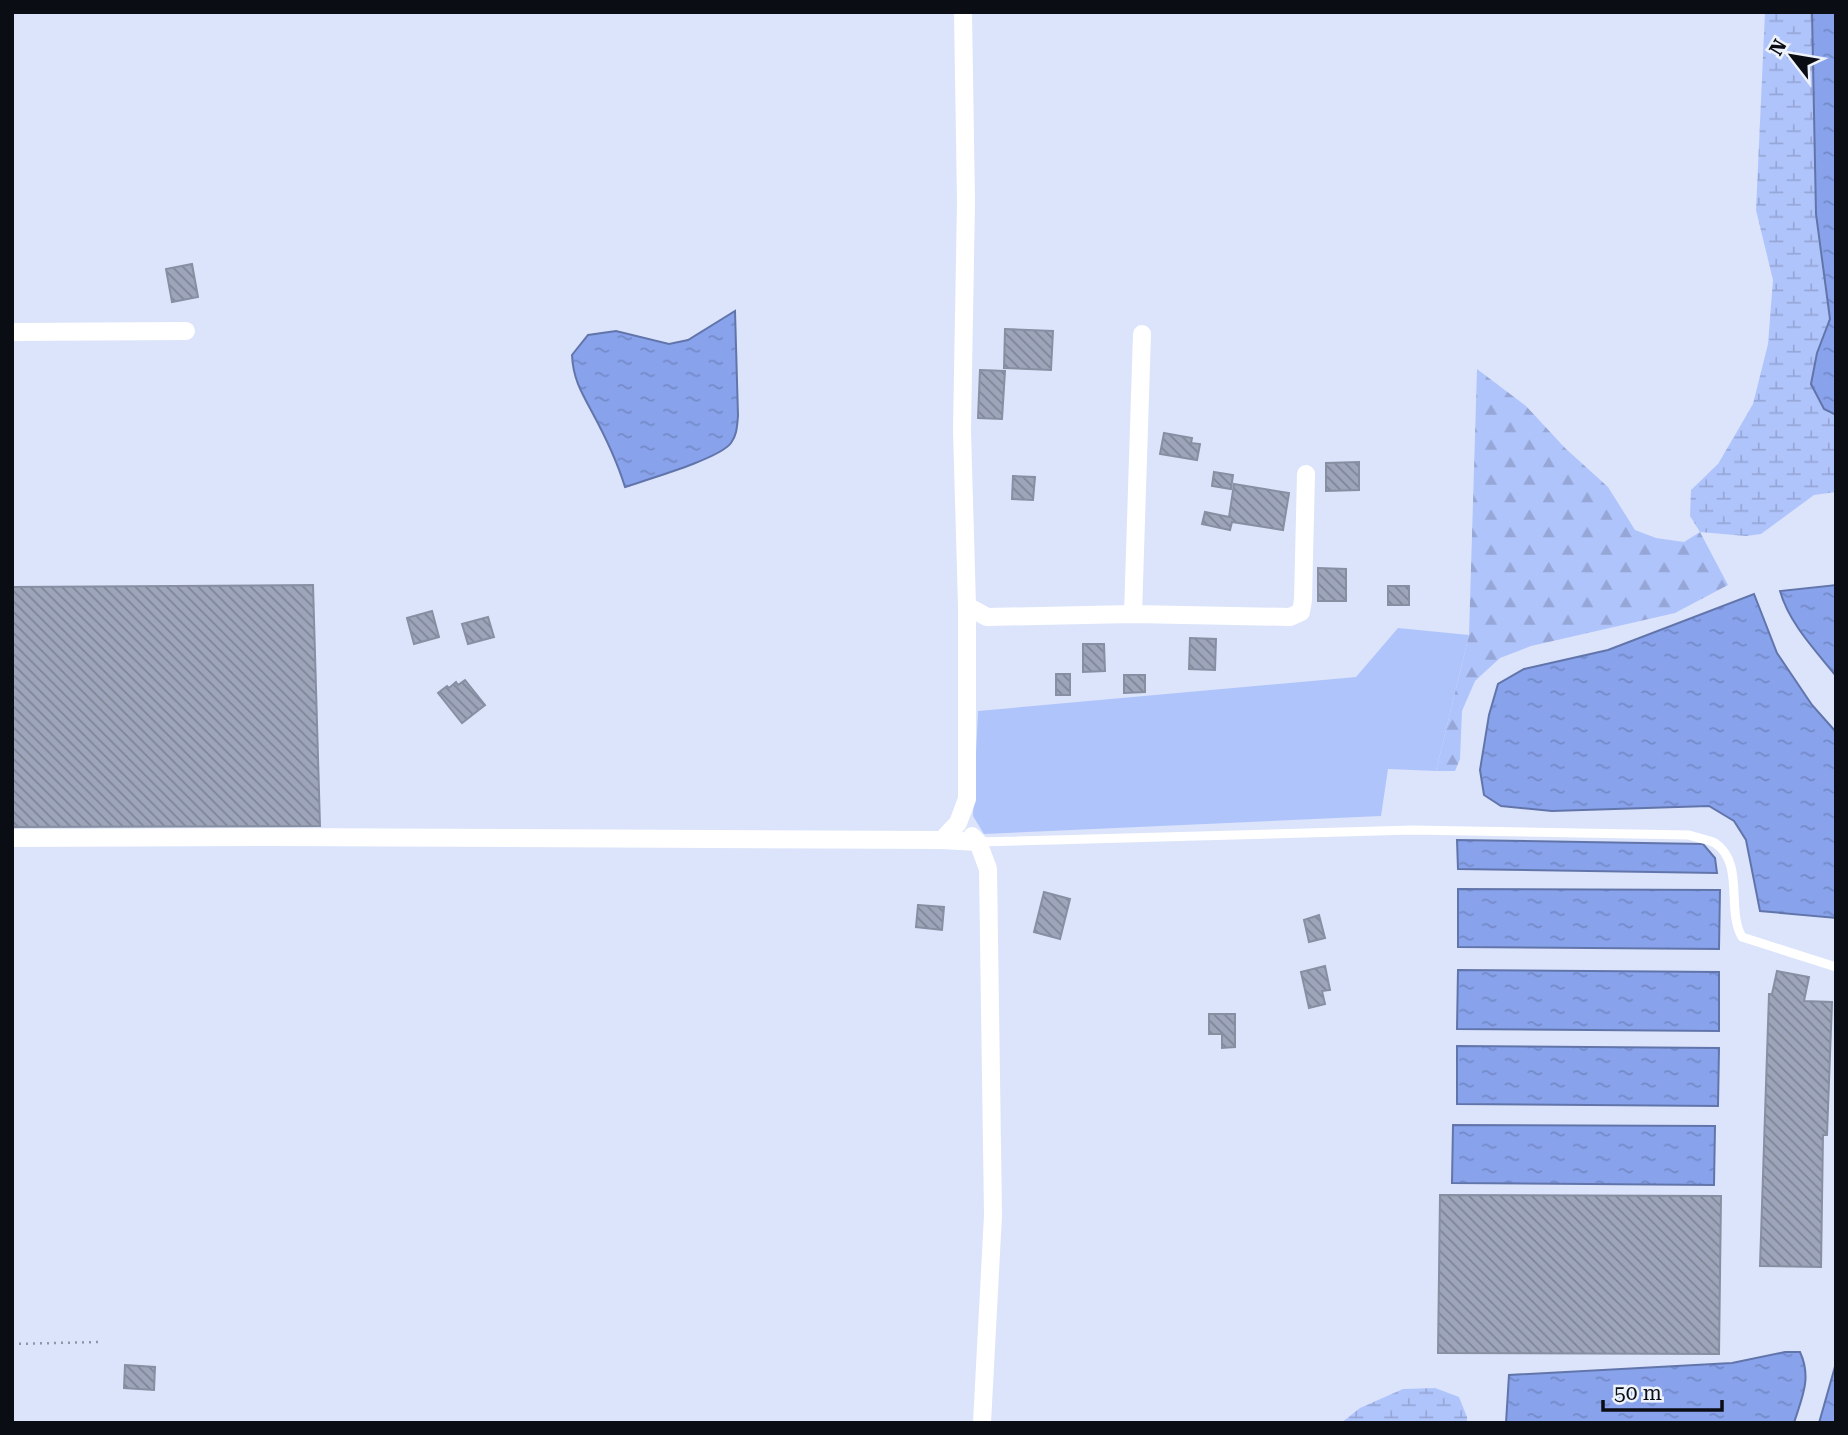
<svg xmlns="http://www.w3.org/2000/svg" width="1848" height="1435" viewBox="0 0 1848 1435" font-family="'Roboto Serif',serif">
  <defs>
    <pattern id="forest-firs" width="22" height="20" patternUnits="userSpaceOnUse" patternTransform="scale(1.75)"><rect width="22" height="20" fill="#b0c4fc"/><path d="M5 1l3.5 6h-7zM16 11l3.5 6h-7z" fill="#96a7d7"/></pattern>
    <pattern id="wetland-marsh" width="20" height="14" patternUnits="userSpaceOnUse" patternTransform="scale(1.75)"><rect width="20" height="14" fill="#b0c4fc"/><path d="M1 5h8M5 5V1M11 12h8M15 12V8" fill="none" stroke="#96a7d7"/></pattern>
    <pattern id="water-ripples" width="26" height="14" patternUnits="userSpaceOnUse" patternTransform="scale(1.75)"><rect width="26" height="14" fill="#88a2eb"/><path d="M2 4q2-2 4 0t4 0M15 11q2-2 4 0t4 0" fill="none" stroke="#748ac9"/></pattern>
    <pattern id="building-back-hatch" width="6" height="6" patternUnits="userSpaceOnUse" patternTransform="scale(1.75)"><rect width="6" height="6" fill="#9da5ba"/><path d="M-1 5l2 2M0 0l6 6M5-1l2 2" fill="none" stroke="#7e8596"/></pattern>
  </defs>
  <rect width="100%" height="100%" fill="#dce4fb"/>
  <!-- grass -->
  <path fill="#b0c4fc" d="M 1398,628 L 1469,635 L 1436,771 L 1388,769 L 1381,816 L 984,834 L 973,816 L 978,711 L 1356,677 Z"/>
  <!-- forest -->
  <path fill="url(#forest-firs)" d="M 1477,369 L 1526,406 L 1565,448 L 1608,487 L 1635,530 L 1656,538 L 1684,542 L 1700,532 L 1728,585 L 1675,613 L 1531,646 L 1500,658 L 1475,681 L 1462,711 L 1460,759 L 1455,771 L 1436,771 L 1469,635 Z"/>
  <!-- wetland -->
  <path fill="url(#wetland-marsh)" d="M 1765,12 L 1812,12 L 1816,214 L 1830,319 L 1817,353 L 1824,409 L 1836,415 L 1836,492 L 1814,495 L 1761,534 L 1746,536 L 1700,532 L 1690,516 L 1691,490 L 1718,464 L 1753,404 L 1768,344 L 1773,280 L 1756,210 Z
    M 1435,1388 L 1459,1397 L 1467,1417 L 1467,1423 L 1341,1423 L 1360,1408 L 1403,1389 Z"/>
  <!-- water -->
  <path fill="url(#water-ripples)" stroke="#6275ab" stroke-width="2" d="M 1812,12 L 1836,12 L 1836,415 L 1824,409 L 1811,384 L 1817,353 L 1830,319 L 1816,214 Z
    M 735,311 L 738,416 C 737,426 737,435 731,443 C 719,459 648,479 625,487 C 617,461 605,436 592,412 C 581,392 573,378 572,355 L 588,335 L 616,331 L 669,344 L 688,340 Z
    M 1836,585 L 1836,676 C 1815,650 1789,623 1780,591 Z
    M 1754,594 L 1777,653 L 1812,705 L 1836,732 L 1836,918 L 1760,911 L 1746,840 L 1734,821 L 1709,806 L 1552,811 L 1501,806 L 1484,795 L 1480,770 L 1489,715 L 1498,684 L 1524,669 L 1608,650 Z
    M 1457,840 L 1703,844 L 1715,858 L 1717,873 L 1458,869 Z
    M 1458,889 L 1720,890 L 1719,949 L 1458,947 Z
    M 1458,970 L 1719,972 L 1719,1031 L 1457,1029 Z
    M 1457,1046 L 1719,1048 L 1718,1106 L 1457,1104 Z
    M 1453,1125 L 1715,1126 L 1714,1185 L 1452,1183 Z
    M 1785,1352 L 1800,1352 C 1812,1378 1802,1397 1794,1423 L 1506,1423 L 1509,1375 L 1732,1363 Z
    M 1836,1363 L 1836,1423 L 1819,1423 Z"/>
  <!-- building -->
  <path fill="url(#building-back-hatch)" stroke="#878fa3" stroke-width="2" d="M 192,264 L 198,297 L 172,302 L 166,269 Z
    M 1005,329 L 1053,331 L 1051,370 L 1004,368 Z
    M 980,370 L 1005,371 L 1002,419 L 978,418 Z
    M 1164,433 L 1192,438 L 1191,443 L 1200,444 L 1197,460 L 1160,454 Z
    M 1359,462 L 1359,490 L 1326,491 L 1326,463 Z
    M 1214,472 L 1233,475 L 1231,489 L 1212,486 Z
    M 1013,476 L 1035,477 L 1033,500 L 1012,499 Z
    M 1234,484 L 1289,493 L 1283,530 L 1232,522 L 1230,530 L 1202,524 L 1205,512 L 1229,517 Z
    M 1318,568 L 1346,569 L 1346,601 L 1318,601 Z
    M 313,585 L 320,826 L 12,827 L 12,587 Z
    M 1388,586 L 1409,586 L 1409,605 L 1388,605 Z
    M 432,611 L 439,637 L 414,644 L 407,618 Z
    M 488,617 L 494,637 L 468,644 L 462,624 Z
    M 1190,638 L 1216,639 L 1215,670 L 1189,669 Z
    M 1083,644 L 1104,644 L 1105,671 L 1083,672 Z
    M 1056,674 L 1070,674 L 1070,695 L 1056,695 Z
    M 1124,675 L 1145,675 L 1145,692 L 1124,693 Z
    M 465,680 L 485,705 L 462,723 L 438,693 L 447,686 L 449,688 L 456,682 L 458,685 Z
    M 1044,892 L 1070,899 L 1060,939 L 1034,932 Z
    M 918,905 L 944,907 L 942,930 L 916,927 Z
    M 1319,915 L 1325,938 L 1309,942 L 1304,920 Z
    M 1325,966 L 1330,990 L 1322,991 L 1325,1004 L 1309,1008 L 1301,972 Z
    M 1777,971 L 1809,977 L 1804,1001 L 1832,1002 L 1827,1135 L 1823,1135 L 1821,1267 L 1760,1266 L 1769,994 L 1772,994 Z
    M 1209,1014 L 1235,1014 L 1235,1047 L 1222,1048 L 1222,1034 L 1209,1034 Z
    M 1440,1195 L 1721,1196 L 1719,1354 L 1438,1353 Z
    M 125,1365 L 155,1367 L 154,1390 L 124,1388 Z"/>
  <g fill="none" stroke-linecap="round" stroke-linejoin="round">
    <!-- path -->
    <path stroke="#9096a7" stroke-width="2.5" stroke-dasharray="2 5" stroke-linecap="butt" d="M 12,1344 L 99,1342"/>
    <!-- lane -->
    <path stroke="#fff" stroke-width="9" d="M 978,842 L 1413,830 L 1689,835 C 1697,838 1708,839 1715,843 C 1745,863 1726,910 1742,937 L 1836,967"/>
    <!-- street -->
    <path stroke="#fff" stroke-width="18" d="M 12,332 L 186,331
      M 967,606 L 987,617 L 1133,614 L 1290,617 L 1301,612 L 1303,600 L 1306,474
      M 1133,614 L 1142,334
      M 972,836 L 978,842 L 988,869 L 993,1215 L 982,1423
      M 12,838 L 273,837 L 942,840 L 978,842
      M 942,840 L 958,823 L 967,799 L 967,606 L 962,430 L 966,202 L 963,12"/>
  </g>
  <!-- border -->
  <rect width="1848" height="1435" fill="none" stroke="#0b0d15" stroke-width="28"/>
  <!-- north arrow -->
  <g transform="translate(1792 56) rotate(301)" stroke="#eef2fb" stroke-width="5" paint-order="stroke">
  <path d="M0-5L12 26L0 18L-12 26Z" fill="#0b0d15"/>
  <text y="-10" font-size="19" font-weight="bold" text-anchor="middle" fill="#0b0d15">N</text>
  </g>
  <!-- scale -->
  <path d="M1603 1400v10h119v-10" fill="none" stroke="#0b0d15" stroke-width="3.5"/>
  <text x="1614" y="1400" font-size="21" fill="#0b0d15" stroke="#eef2fb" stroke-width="5" paint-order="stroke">50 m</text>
</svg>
